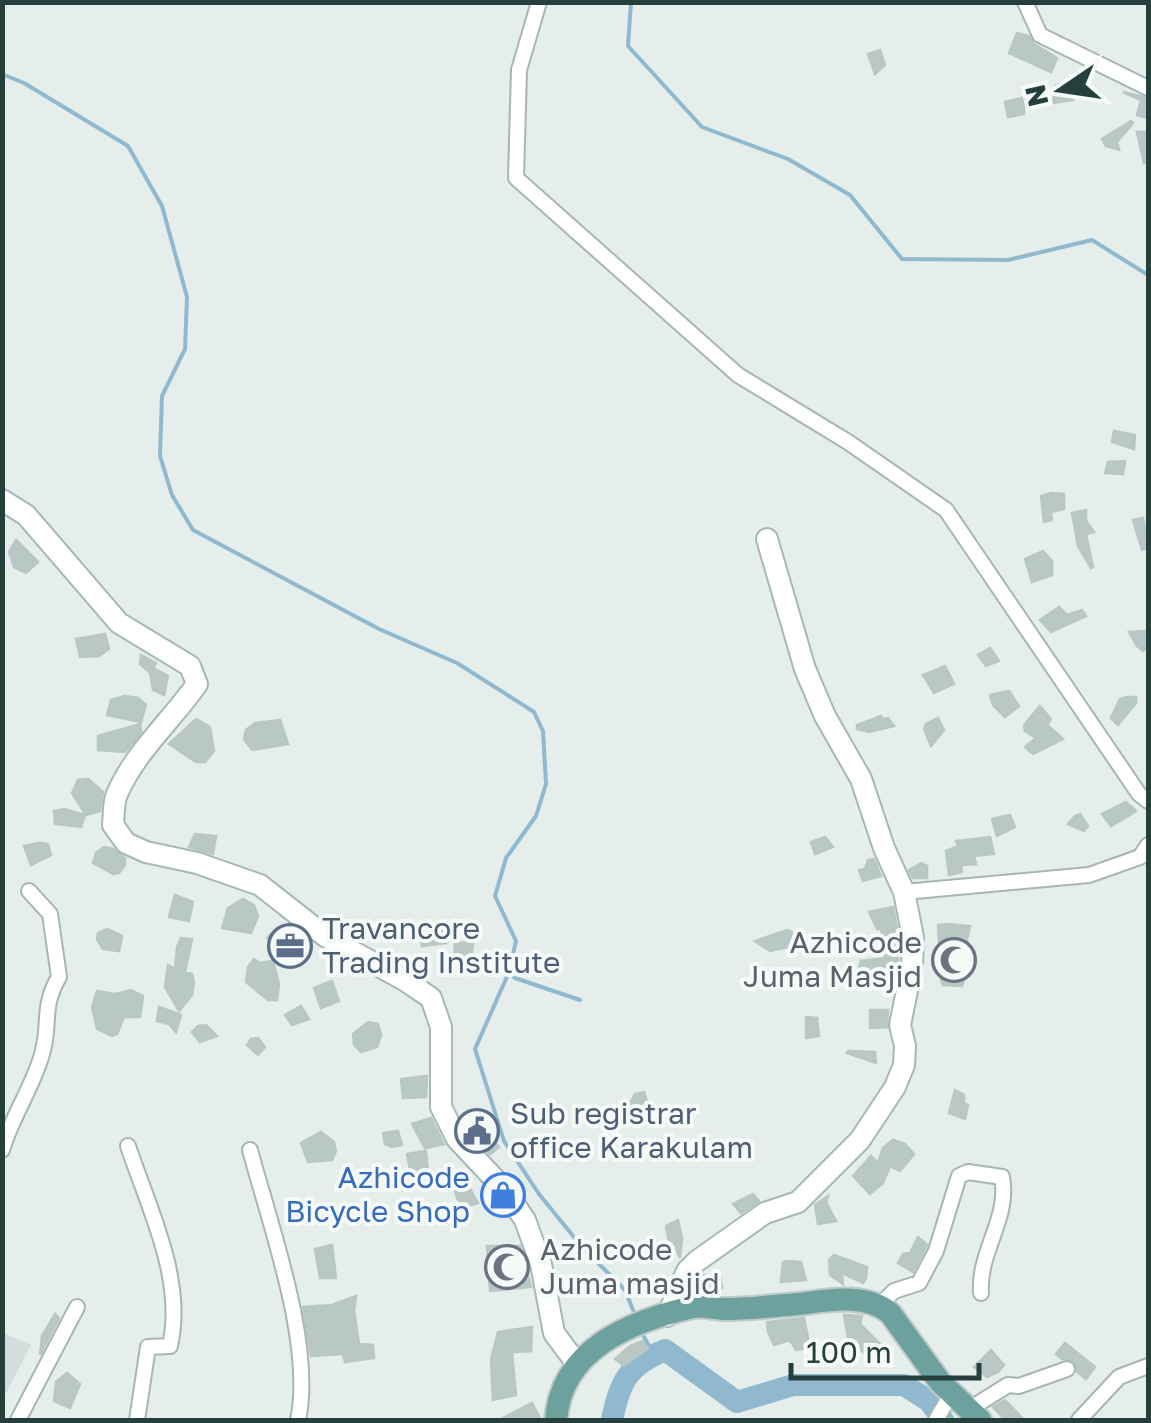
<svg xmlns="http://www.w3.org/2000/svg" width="1151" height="1423" viewBox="0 0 1151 1423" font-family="'Golos Text',sans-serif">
  <rect width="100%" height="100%" fill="#e5eeeb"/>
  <!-- built -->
  <path fill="#d3dddb" d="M 3,1333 L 31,1345 L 3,1399 Z"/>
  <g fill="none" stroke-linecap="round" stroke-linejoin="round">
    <!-- stream -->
    <path stroke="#90b9d0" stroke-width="4" d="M 631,2 L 628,46 L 702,127 L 788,159 L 850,195 L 902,259 L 1008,260 L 1092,240 L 1148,275
      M 2,74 L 24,83 L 128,146 L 162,206 L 187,297 L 185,349 L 162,396 L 160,456 L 172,495 L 193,530 L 379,629 L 457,663 L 534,712 L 543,731 L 546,784 L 536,816 L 506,858 L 495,896 L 516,941 L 509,972
      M 580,1000 L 515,978 L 509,972 L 475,1049 L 504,1141 L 539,1194 L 582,1247 L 625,1290 L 635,1315
      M 641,1363 L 650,1348 L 644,1337"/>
    <!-- river -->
    <path stroke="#90b9d0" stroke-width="22" d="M 612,1420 C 620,1382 627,1366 665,1350 L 737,1402 L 793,1385 L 904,1385 L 929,1401 L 943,1420"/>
  </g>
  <!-- building -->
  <path fill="#bac8c5" stroke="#b8c7c4" stroke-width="2.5" d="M 1017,33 L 1029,36 L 1034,44 L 1057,58 L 1051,72 L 1009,53 Z
    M 880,50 L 885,65 L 875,74 L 868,54 Z
    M 1061,84 L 1077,88 L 1073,100 L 1053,103 L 1056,85 Z
    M 1123,92 L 1148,98 L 1148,118 L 1137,115 L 1141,100 Z
    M 1025,97 L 1024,114 L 1008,117 L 1005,102 Z
    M 1131,121 L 1133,123 L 1117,142 L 1119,150 L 1106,146 L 1102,139 Z
    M 1137,132 L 1148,132 L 1148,163 L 1144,163 Z
    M 1114,431 L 1135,435 L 1134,449 L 1112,442 Z
    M 1125,461 L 1123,474 L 1105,473 L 1108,462 Z
    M 1051,493 L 1064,494 L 1064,509 L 1051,512 L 1052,520 L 1044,522 L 1041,496 Z
    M 1086,510 L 1086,521 L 1094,532 L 1086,534 L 1093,567 L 1091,568 L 1078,546 L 1072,513 Z
    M 1143,518 L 1148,548 L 1142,550 L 1133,520 Z
    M 16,540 L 38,562 L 26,573 L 14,567 L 9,552 Z
    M 1043,551 L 1052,561 L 1052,575 L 1032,582 L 1025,559 Z
    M 1059,607 L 1067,615 L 1082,610 L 1086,616 L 1051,632 L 1040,620 Z
    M 1145,631 L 1148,647 L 1143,651 L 1137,646 L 1129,632 Z
    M 105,634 L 109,649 L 99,656 L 80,657 L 76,639 Z
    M 990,648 L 999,661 L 986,666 L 978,655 Z
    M 141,655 L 156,663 L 153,668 L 168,676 L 164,695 L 153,690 L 150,673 L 140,664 Z
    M 945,666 L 954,684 L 934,693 L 923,675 Z
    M 1009,691 L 1019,706 L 1005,717 L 993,705 L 990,695 Z
    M 124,696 L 138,698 L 146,705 L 141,722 L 107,715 L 111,700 Z
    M 1126,697 L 1136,697 L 1136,703 L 1118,725 L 1111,718 L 1120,699 Z
    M 1040,706 L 1051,719 L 1047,725 L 1063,739 L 1033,754 L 1025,747 L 1036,738 L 1025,731 L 1024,725 Z
    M 881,716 L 882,719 L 888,718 L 894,726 L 869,732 L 857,729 L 857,725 Z
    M 938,718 L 944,730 L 931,746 L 924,729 L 926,724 Z
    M 196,719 L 210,727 L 214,751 L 205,762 L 196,762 L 169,744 Z
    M 280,720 L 288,744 L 252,750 L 244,739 L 246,730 L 255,723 Z
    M 140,724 L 141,732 L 125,752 L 98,750 L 98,736 Z
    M 88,779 L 103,792 L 100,811 L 86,815 L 72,793 L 78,780 Z
    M 1126,802 L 1136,811 L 1111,826 L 1102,814 Z
    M 64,809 L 85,815 L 81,827 L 55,824 L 54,811 Z
    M 1080,814 L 1088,826 L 1084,831 L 1068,824 L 1075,816 Z
    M 1010,815 L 1015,827 L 997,836 L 992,819 Z
    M 195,834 L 216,836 L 213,854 L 189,847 Z
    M 825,837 L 833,847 L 815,854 L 811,842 Z
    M 990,837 L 994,854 L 974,856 L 976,864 L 961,865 L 962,872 L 949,875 L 946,851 L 958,846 L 956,841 Z
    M 39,843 L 48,844 L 51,855 L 31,865 L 24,846 Z
    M 104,847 L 113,849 L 125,858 L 125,865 L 119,873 L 113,874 L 93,863 L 96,853 Z
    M 874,859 L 881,876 L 863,881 L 859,870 L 865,869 L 868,860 Z
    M 922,863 L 927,866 L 927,878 L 913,878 L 909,870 Z
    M 175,895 L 193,902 L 189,921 L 169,917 Z
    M 243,899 L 254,905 L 258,916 L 251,933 L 222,928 L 228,908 Z
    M 893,907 L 899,938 L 898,964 L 892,970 L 888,983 L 876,982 L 875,976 L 860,975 L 859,968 L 861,961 L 885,958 L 881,929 L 877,929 L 869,912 Z
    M 947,924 L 970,926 L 967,939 L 971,961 L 962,986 L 943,985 L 941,980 L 938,925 Z
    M 107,929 L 122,936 L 119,951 L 103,949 L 97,939 L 98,933 Z
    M 275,930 L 295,935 L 305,945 L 305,955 L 299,962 L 276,947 L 267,938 Z
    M 443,930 L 446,943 L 422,946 L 420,936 Z
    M 787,930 L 796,934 L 793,946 L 770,951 L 755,941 Z
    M 181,938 L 192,939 L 185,972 L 192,974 L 194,983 L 192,995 L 179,1011 L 165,987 L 168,965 L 175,969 L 177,947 Z
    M 473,942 L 471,963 L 454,961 L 455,943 Z
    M 254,959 L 260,963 L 273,961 L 279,984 L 277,1000 L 268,1000 L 246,982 L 248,967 Z
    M 332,981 L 339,1001 L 321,1008 L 314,988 Z
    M 131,990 L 143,996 L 140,1017 L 124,1017 L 117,1034 L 112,1036 L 97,1029 L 92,1007 L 97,991 L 115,994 Z
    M 301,1006 L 309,1019 L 292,1025 L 285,1015 Z
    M 159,1007 L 181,1015 L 176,1032 L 169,1024 L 157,1021 Z
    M 870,1010 L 888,1010 L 887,1027 L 870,1028 Z
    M 806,1017 L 817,1018 L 819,1036 L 806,1038 Z
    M 368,1022 L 378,1024 L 381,1035 L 377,1047 L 361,1052 L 354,1045 L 353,1034 Z
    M 206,1025 L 217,1036 L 200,1042 L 192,1032 L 198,1026 Z
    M 258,1038 L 265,1047 L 258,1055 L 247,1045 L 251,1039 Z
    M 848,1051 L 875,1052 L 876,1063 L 847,1053 Z
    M 427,1076 L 426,1097 L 403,1098 L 401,1079 Z
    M 955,1090 L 964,1095 L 964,1103 L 968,1105 L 965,1119 L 949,1113 Z
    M 644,1092 L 648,1105 L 635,1119 L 630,1103 L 635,1094 Z
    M 431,1118 L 444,1144 L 425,1148 L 412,1124 Z
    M 477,1121 L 499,1147 L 490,1154 L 468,1130 Z
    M 398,1131 L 402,1145 L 392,1147 L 385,1144 L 383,1133 Z
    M 321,1132 L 334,1142 L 336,1151 L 332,1160 L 308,1162 L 301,1143 Z
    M 893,1140 L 905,1144 L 914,1154 L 900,1171 L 890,1166 L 883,1183 L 870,1194 L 853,1176 L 871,1156 L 878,1163 L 883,1148 Z
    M 426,1151 L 428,1174 L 419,1176 L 410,1170 L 407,1154 Z
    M 463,1176 L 478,1203 L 465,1207 L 457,1198 L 453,1182 Z
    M 753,1194 L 759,1201 L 741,1213 L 733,1204 Z
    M 828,1196 L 826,1202 L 836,1221 L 818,1224 L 815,1205 Z
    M 678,1220 L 682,1238 L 680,1258 L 674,1243 L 669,1243 L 666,1226 Z
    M 918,1237 L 927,1245 L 913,1272 L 898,1263 L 903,1254 L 910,1253 Z
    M 332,1245 L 336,1278 L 320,1278 L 315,1249 Z
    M 487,1246 L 520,1246 L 531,1287 L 490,1291 Z
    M 834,1255 L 867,1267 L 866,1279 L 863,1283 L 842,1273 L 843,1284 L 830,1275 L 829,1260 Z
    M 788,1261 L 801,1262 L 806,1280 L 781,1282 L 783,1262 Z
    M 702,1275 L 720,1276 L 722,1288 L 694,1288 Z
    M 356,1296 L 354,1310 L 359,1344 L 373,1345 L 374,1358 L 345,1362 L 343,1354 L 311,1356 L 303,1307 L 332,1305 Z
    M 55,1314 L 59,1318 L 40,1355 L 42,1336 Z
    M 844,1315 L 862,1316 L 860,1324 L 881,1345 L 885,1361 L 873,1366 L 867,1354 L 849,1344 Z
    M 804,1318 L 810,1348 L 796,1350 L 790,1340 L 774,1345 L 768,1332 L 767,1322 Z
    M 532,1327 L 531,1351 L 512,1352 L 516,1395 L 493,1400 L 491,1359 L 498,1332 Z
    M 642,1341 L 648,1348 L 624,1366 L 615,1359 L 630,1346 Z
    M 1065,1343 L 1095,1367 L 1086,1379 L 1077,1372 L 1073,1360 L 1062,1359 L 1056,1354 Z
    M 991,1350 L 1004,1365 L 998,1372 L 987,1377 L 974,1367 Z
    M 67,1373 L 80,1384 L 70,1408 L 54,1401 L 56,1382 Z
    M 1005,1400 L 1024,1420 L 1005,1420 L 993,1407 Z
    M 532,1403 L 541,1420 L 499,1420 Z"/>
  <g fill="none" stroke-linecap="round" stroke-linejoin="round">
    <!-- street casing -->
    <g stroke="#a8b6b3" stroke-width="18">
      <path id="street" d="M 539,2 L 519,70 L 516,178 L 738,375 L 848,442 L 946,510 L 1139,794 L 1148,801
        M 1025,2 L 1040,35 L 1148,88
        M 904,892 L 1089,875 L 1140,857 L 1148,845
        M 128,1146 C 149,1209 185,1279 170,1346 L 148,1347 L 137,1420
        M 2,1150 C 12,1116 33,1087 42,1054 C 51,1024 41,1007 59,977 L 50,914 L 29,891
        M 250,1150 C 270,1225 314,1345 298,1420
        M 880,1305 L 894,1291 L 919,1283 L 936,1251 L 959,1176 L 968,1172 L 1002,1177 C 1010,1219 978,1251 981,1293
        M 968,1410 L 1008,1385 L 1019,1386 L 1067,1369
        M 18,1420 L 77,1307
        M 936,1420 L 951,1394
        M 1079,1420 L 1119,1377 L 1148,1366"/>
    </g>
    <!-- secondary casing -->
    <g stroke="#a4b9b6" stroke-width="24">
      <path id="secondary" d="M 2,500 L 26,515 L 119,623 L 190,666 L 197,684 C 172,720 135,752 117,794 C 113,803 114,815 113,825 L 126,843 L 146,852 L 197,863 L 260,885 L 325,936 L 406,981 L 431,998 L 441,1027 L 441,1107 L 457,1139 L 504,1189 L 525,1220 L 541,1264 L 554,1333 L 577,1364
        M 667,1316 L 687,1271 L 697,1261 L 765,1213 L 798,1202 L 860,1140 L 895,1087 L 904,1065 L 905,1046 L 900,1025 L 912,966 L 913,937 L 904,892 L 884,848 L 861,779 L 825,716 L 805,669 L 767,539"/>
    </g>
    <!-- primary casing -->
    <g stroke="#c2c9c9" stroke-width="26">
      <path id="primary" d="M 556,1420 C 561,1349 631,1321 693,1307 C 703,1305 714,1309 724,1309 C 744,1309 765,1307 786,1305 C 819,1303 862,1290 890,1313 L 940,1382 L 980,1420"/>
    </g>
    <!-- street -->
    <use href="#street" stroke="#fff" stroke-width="14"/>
    <!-- secondary -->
    <use href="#secondary" stroke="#fff" stroke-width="20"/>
    <!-- primary -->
    <use href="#primary" stroke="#6ca19e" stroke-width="22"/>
  </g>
  <!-- icons -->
  <defs>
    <g id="office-ring" transform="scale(2.25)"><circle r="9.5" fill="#f6faf9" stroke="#5c6f8a" stroke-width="1.5"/><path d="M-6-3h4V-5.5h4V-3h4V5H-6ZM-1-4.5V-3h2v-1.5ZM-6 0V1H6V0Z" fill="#5c6f8a"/></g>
    <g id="mosque-ring" transform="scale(2.25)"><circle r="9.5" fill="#f6faf9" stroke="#6b7280" stroke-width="1.5"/><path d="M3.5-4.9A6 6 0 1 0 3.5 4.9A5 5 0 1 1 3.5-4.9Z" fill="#6b7280"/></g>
    <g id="civic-ring" transform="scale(2.25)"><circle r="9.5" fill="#f6faf9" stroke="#5c6f8a" stroke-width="1.5"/><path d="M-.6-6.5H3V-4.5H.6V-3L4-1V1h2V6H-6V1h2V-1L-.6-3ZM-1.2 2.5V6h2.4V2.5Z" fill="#5c6f8a"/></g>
    <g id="shop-ring" transform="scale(2.25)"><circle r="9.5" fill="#f6faf9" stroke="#3f7fe0" stroke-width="1.5"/><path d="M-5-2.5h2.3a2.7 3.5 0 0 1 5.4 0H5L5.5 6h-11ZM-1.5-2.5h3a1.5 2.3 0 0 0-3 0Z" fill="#3f7fe0"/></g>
  </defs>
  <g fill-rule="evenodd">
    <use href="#office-ring" x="290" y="946"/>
    <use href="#mosque-ring" x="954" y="960"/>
    <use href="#civic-ring" x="477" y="1131"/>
    <use href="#shop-ring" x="503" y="1195"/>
    <use href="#mosque-ring" x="507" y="1267"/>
  </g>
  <g text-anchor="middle" stroke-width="8" stroke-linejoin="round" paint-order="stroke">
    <!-- service labels -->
    <g font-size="30" fill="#4e5e75" stroke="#f6faf9" text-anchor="start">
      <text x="322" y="939">Travancore<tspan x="322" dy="34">Trading Institute</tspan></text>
      <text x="510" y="1124">Sub registrar<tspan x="510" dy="34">office Karakulam</tspan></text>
    </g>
    <!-- worship labels -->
    <g font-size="30" fill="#5b616d" stroke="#f6faf9" text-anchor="end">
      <text x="922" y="953">Azhicode<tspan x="922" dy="34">Juma Masjid</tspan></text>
      <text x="540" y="1260" text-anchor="start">Azhicode<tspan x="540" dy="34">Juma masjid</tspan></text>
    </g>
    <!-- shop labels -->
    <g font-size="30" fill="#366cbe" stroke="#f6faf9" text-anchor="end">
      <text x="470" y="1188">Azhicode<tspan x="470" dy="34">Bicycle Shop</tspan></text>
    </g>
  </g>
  <!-- border -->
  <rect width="1151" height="1423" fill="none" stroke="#253f3d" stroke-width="10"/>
  <!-- north arrow -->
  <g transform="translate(1061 90) rotate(257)" stroke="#f6faf9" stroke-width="8" paint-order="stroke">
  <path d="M0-8L18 38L0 25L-18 38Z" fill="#253f3d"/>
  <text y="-15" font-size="28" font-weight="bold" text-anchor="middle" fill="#253f3d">N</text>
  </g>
  <!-- scale -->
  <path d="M791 1363v15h188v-15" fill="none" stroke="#253f3d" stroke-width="5"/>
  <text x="806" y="1363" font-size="30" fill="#253f3d" stroke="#f6faf9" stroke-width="8" paint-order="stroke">100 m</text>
</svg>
